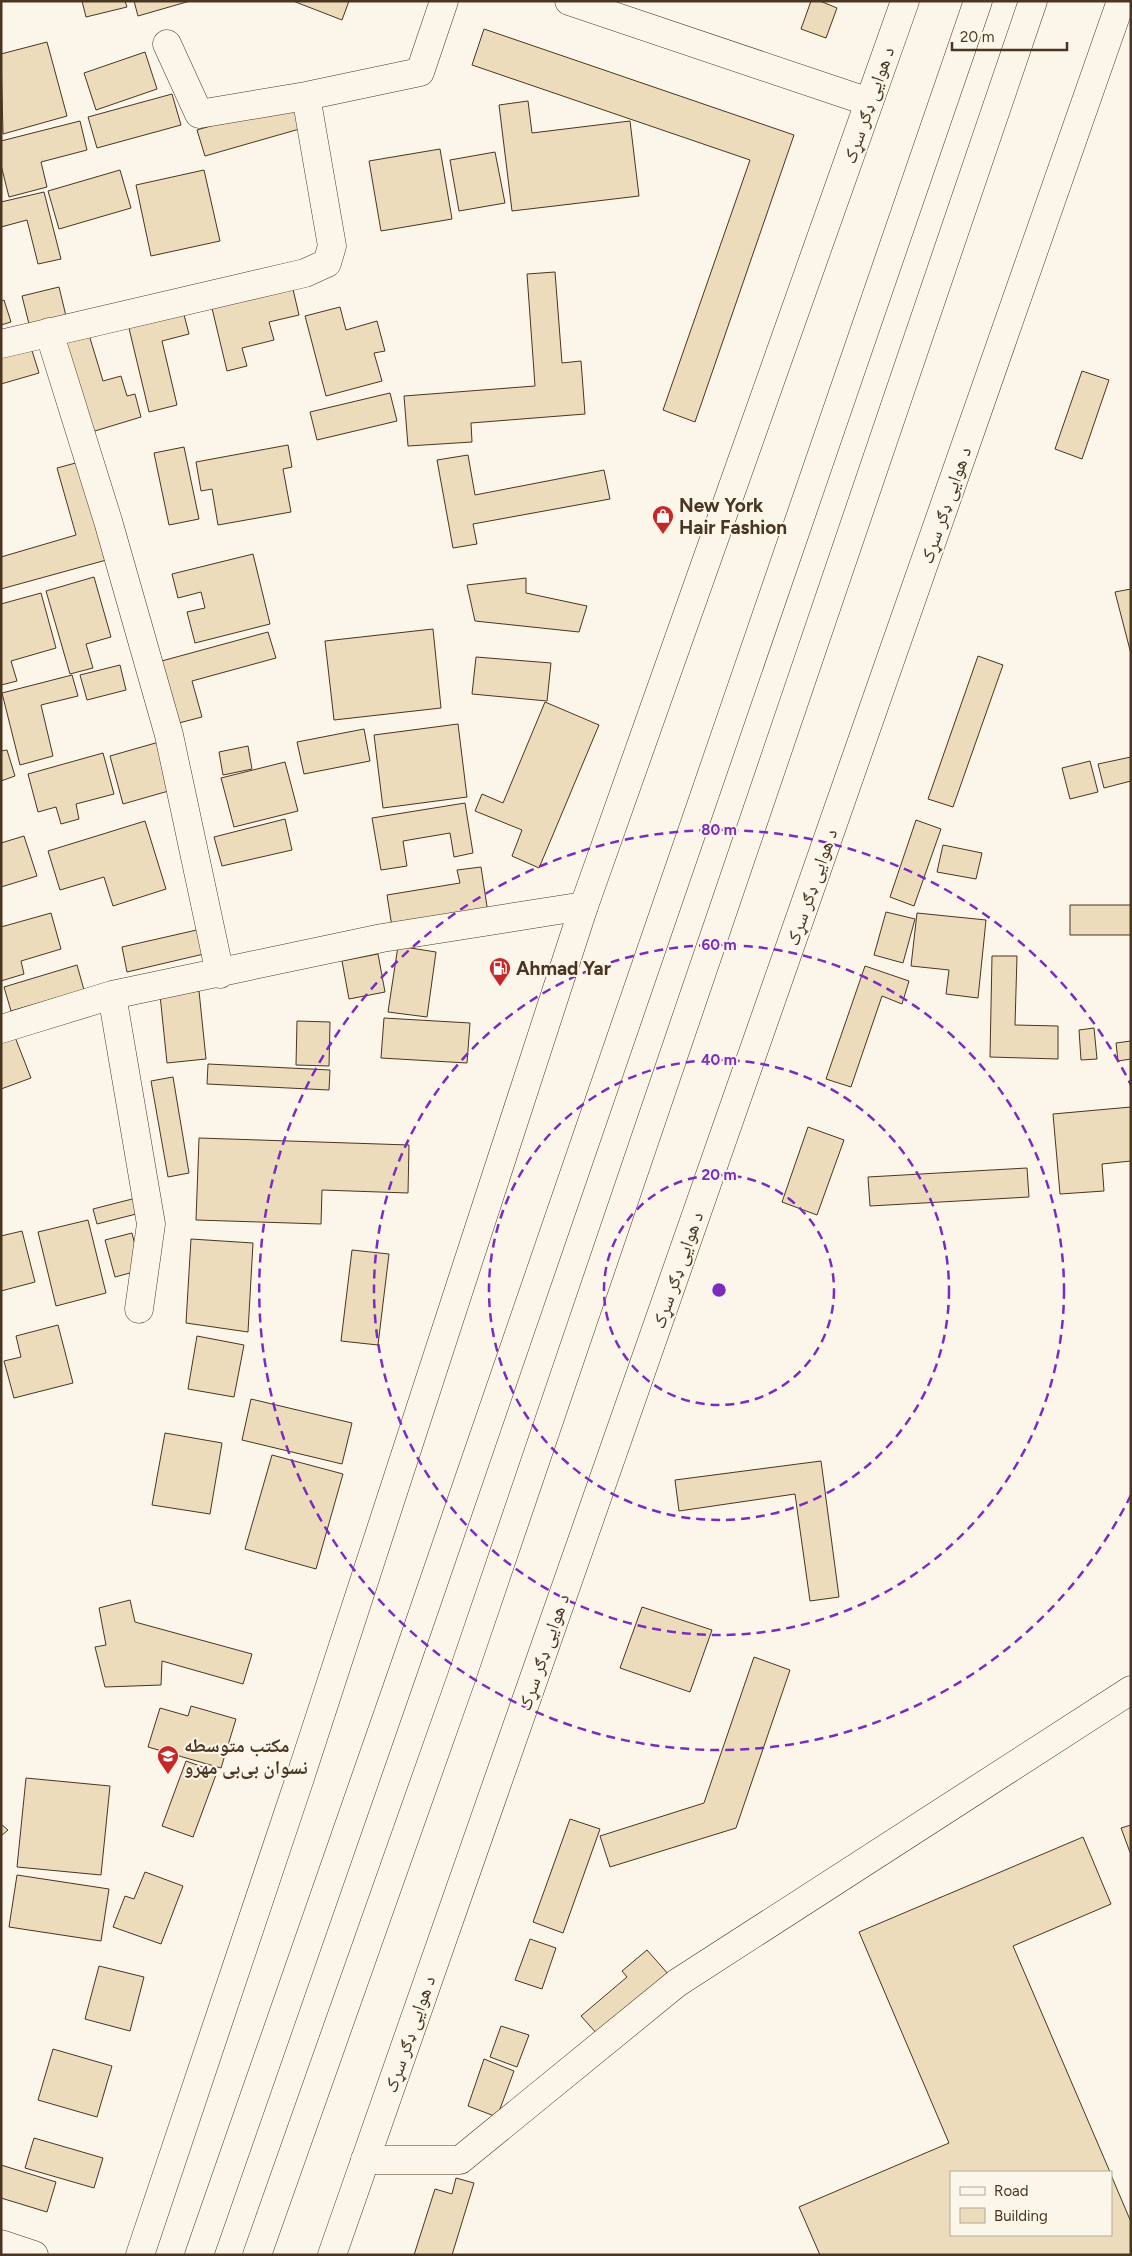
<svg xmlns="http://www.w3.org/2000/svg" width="1132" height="2256" viewBox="0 0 1132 2256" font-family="Figtree,'Noto Naskh Arabic',sans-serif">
  <rect width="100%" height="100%" fill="#fbf6e9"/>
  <!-- building -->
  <path fill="#ecdcbc" stroke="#4a3520" d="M 82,1 L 125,1 L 127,7 L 86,17 Z
    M 134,1 L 190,1 L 138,16 Z
    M 293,1 L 349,1 L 342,20 Z
    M 811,1 L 820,1 L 837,8 L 826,38 L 801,29 Z
    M 484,29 L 794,135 L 695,422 L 663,410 L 750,160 L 472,65 Z
    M 47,42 L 67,116 L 3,134 L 1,54 Z
    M 145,52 L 157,89 L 96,110 L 84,73 Z
    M 172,94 L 181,125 L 97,148 L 88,117 Z
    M 296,101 L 303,128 L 205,156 L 197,130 Z
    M 528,101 L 532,133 L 630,121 L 639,196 L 512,211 L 499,105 Z
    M 80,121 L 87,150 L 41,162 L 47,187 L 9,197 L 1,165 L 1,141 Z
    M 440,149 L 452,219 L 381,231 L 369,161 Z
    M 495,152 L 505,203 L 459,211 L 450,160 Z
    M 120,170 L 131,208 L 59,229 L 48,191 Z
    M 204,170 L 220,241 L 151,256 L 136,185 Z
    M 44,192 L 61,259 L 38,264 L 27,220 L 1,227 L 1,202 Z
    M 555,272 L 562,363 L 581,361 L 585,414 L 471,423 L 472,442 L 408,446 L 404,396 L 535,386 L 527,274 Z
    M 292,285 L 299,315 L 269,322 L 274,340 L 242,348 L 247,366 L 227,371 L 211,304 Z
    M 59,287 L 66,316 L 29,324 L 22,296 Z
    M 4,300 L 11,322 L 1,325 L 1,301 Z
    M 182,307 L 189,334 L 162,341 L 177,405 L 149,412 L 127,320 Z
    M 340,307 L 346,330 L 377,321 L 385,351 L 374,353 L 382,381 L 326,396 L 305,316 Z
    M 86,325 L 103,381 L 121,376 L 127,396 L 135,394 L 141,417 L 85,434 L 55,334 Z
    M 29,341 L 39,373 L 1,384 L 1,350 Z
    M 1082,371 L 1109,380 L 1082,459 L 1055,449 Z
    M 390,393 L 397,421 L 317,440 L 310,412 Z
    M 288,445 L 292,467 L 283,469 L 291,512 L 218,525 L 212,489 L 201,491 L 196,462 Z
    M 184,447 L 199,519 L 169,525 L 154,453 Z
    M 468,455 L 475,495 L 604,470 L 610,499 L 473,524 L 477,544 L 453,548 L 437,460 Z
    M 83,461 L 110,559 L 1,589 L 1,557 L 76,535 L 57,468 Z
    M 253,554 L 270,624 L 195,643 L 187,612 L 205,608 L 201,592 L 178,598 L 172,574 Z
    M 94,577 L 111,637 L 86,644 L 93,668 L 70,674 L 46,591 Z
    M 526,578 L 526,593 L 587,606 L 579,632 L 475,621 L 467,585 Z
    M 1131,589 L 1131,654 L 1115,592 Z
    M 41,593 L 56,648 L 11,661 L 17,681 L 1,685 L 1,604 Z
    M 433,629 L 441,708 L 334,720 L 325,641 Z
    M 268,632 L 276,658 L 192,681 L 202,717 L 175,724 L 158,662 Z
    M 978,656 L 1003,665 L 953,807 L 928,799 Z
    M 476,657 L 551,663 L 547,701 L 472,694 Z
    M 120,665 L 126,690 L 87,700 L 80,675 Z
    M 72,675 L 78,696 L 41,705 L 53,756 L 20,765 L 2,693 Z
    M 545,702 L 599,725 L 539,868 L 512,856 L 522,830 L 475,811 L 482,794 L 503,803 Z
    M 458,724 L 467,797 L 383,808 L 374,735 Z
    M 364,729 L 370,761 L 304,774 L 297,742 Z
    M 166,740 L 179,788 L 123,804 L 110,756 Z
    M 248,746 L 252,769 L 223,775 L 219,752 Z
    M 7,750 L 15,776 L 1,781 L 1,751 Z
    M 103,753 L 114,794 L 76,804 L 79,819 L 61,824 L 56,807 L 38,812 L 28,774 Z
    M 1131,757 L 1131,781 L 1104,788 L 1098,764 Z
    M 1090,761 L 1098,792 L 1070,799 L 1062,768 Z
    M 285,762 L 298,811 L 234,827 L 221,778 Z
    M 465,803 L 473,853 L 454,857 L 450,833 L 403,841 L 407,866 L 381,870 L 372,818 Z
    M 285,819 L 292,850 L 222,866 L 214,837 Z
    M 916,820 L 941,829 L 914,906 L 890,897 Z
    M 145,821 L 166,889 L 113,906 L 104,877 L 60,890 L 48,851 Z
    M 24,836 L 37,876 L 1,887 L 1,843 Z
    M 943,845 L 982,853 L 976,879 L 937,872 Z
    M 481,867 L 488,913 L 392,927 L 387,895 L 460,883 L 457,870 Z
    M 1070,905 L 1131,905 L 1131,935 L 1070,935 Z
    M 886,912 L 915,919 L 903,963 L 874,955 Z
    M 51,913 L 61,949 L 21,961 L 24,974 L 1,981 L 1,927 Z
    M 917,913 L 986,920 L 978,998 L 946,994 L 949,970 L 911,966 Z
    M 201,929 L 208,953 L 127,972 L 122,947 Z
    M 398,946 L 436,952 L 427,1017 L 388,1012 Z
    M 378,954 L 385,992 L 349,999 L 342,961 Z
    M 992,956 L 1017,956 L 1015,1025 L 1058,1026 L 1058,1059 L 990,1057 Z
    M 77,965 L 84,990 L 11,1011 L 4,987 Z
    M 865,966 L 909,981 L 902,1004 L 882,996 L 851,1087 L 826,1079 Z
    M 199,991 L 206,1059 L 167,1063 L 160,995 Z
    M 384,1018 L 470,1023 L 467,1063 L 381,1058 Z
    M 297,1021 L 330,1022 L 329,1066 L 296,1065 Z
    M 1094,1028 L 1097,1059 L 1081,1060 L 1079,1030 Z
    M 13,1032 L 31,1078 L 1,1089 L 1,1037 Z
    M 1131,1041 L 1131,1059 L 1118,1061 L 1116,1043 Z
    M 208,1064 L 330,1070 L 329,1090 L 207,1084 Z
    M 173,1077 L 189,1173 L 168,1177 L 151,1081 Z
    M 1131,1107 L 1131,1161 L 1102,1164 L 1104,1191 L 1060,1194 L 1053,1114 Z
    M 808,1127 L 844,1140 L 817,1215 L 782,1202 Z
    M 199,1138 L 409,1145 L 408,1193 L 322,1190 L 321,1224 L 196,1220 Z
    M 1027,1168 L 1029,1197 L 870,1206 L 868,1177 Z
    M 140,1197 L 144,1212 L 97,1224 L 93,1209 Z
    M 88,1220 L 106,1293 L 56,1306 L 38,1232 Z
    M 22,1231 L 35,1282 L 1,1291 L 1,1236 Z
    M 132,1233 L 141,1270 L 115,1277 L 105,1240 Z
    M 191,1239 L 253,1243 L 248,1332 L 186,1323 Z
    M 352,1250 L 389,1254 L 378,1345 L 341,1341 Z
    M 58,1325 L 73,1383 L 14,1398 L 4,1361 L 21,1357 L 16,1336 Z
    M 197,1336 L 244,1345 L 234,1397 L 188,1389 Z
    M 251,1399 L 352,1423 L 342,1464 L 242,1440 Z
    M 165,1433 L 222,1443 L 210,1514 L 152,1505 Z
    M 272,1455 L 343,1474 L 316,1569 L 245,1549 Z
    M 821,1461 L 839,1597 L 810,1601 L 795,1494 L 679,1511 L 675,1480 Z
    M 130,1600 L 135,1622 L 252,1654 L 243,1684 L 162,1661 L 161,1685 L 105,1687 L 95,1647 L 106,1645 L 99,1608 Z
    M 642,1607 L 712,1630 L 690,1692 L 620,1668 Z
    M 754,1657 L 790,1670 L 736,1828 L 610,1867 L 600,1836 L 704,1803 Z
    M 191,1706 L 236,1719 L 221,1768 L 148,1747 L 160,1708 L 188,1716 Z
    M 186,1761 L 217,1772 L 193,1837 L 162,1826 Z
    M 26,1778 L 110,1786 L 101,1875 L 17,1867 Z
    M 570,1819 L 600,1829 L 563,1933 L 533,1922 Z
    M 1,1824 L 8,1830 L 1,1836 Z
    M 1131,1825 L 1131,1855 L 1121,1828 Z
    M 1083,1837 L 1111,1904 L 1013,1946 L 1110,2172 L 951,2172 L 951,2235 L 1111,2235 L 1111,2175 L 1131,2222 L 1131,2255 L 820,2255 L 799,2207 L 949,2143 L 859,1932 Z
    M 145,1872 L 183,1886 L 161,1944 L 113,1927 L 125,1896 L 134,1899 Z
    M 17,1875 L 109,1889 L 101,1941 L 9,1927 Z
    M 530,1939 L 556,1948 L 542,1989 L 515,1980 Z
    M 647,1950 L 669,1975 L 598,2035 L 581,2016 L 627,1977 L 622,1971 Z
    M 99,1966 L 144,1977 L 130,2031 L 85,2019 Z
    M 501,2026 L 529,2035 L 517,2067 L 490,2057 Z
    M 53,2049 L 112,2066 L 97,2117 L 38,2100 Z
    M 484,2059 L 514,2071 L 497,2117 L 468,2106 Z
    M 34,2138 L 103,2158 L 94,2188 L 25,2168 Z
    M 1,2165 L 56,2182 L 47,2212 L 1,2198 Z
    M 456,2178 L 474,2183 L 452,2255 L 414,2255 L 435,2189 L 452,2194 Z"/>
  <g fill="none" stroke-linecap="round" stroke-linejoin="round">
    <!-- minor casing -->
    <g stroke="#4a3520" stroke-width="29">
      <path id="minor" d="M 569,1 L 869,102
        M 167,44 L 199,114 L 306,96 L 420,72 L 444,1
        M 49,332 L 108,521 L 169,735 L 220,974
        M 1,344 L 305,273 L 327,263 L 332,246 L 306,96
        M 112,995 L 151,1224 L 139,1309
        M 1,1029 L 112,995 L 382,938 L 584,906
        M 365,2160 L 460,2160 L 677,1983 L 1131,1690"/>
    </g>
    <!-- major casing -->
    <g stroke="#4a3520" stroke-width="29">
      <path id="major" d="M 1,2244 L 34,2255
        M 140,2255 L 299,1781 L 584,906 L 905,1
        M 199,2255 L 403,1671 L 978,1
        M 257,2255 L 461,1679 L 1033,1
        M 332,2255 L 1121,1"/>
    </g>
    <!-- minor -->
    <use href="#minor" stroke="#fbf6e9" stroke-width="28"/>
    <!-- major -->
    <use href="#major" stroke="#fbf6e9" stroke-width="28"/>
  </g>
  <!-- distance rings -->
  <g fill="none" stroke="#7b2cbf" stroke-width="2.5" stroke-dasharray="9 6">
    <circle cx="719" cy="1290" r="115"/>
    <circle cx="719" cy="1290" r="230"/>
    <circle cx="719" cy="1290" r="345"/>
    <path d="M1131 1495A460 460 0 1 1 1131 1085"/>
  </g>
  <!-- icons -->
  <defs>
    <g id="shop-pin" transform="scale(1.125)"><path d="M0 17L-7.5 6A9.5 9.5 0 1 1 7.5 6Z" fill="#c62828" stroke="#fbf6e9"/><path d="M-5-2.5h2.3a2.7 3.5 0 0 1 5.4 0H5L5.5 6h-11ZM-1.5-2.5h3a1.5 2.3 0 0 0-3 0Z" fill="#fff"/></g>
    <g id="fuel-pin" transform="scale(1.125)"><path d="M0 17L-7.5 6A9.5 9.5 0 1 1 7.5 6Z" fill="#c62828" stroke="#fbf6e9"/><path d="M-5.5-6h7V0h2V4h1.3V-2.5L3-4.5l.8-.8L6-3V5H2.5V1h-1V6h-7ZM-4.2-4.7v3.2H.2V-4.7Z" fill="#fff"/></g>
    <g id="school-pin" transform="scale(1.125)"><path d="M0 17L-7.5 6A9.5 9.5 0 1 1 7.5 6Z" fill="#c62828" stroke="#fbf6e9"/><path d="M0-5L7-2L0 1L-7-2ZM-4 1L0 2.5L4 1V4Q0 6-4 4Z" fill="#fff"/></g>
  </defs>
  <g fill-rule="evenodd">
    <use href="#shop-pin" x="663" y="516"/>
    <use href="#fuel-pin" x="500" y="968"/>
    <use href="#school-pin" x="168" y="1756"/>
  </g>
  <g text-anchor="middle" stroke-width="4" stroke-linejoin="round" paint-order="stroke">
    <!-- street labels -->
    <g font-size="19" fill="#4a3520" stroke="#fbf6e9">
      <text transform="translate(868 105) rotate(-71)" y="7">د هوایی ډګر سړک</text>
      <text transform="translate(945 505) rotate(-71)" y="7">د هوایی ډګر سړک</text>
      <text transform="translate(811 887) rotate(-71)" y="7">د هوایی ډګر سړک</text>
      <text transform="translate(677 1270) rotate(-71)" y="7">د هوایی ډګر سړک</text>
      <text transform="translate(543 1652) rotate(-71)" y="7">د هوایی ډګر سړک</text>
      <text transform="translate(409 2034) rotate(-71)" y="7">د هوایی ډګر سړک</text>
    </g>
    <!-- poi labels -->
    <g font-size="19" font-weight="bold" fill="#4a3520" stroke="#fbf6e9" text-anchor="start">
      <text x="679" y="512">New York<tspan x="679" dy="22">Hair Fashion</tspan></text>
      <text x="516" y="975">Ahmad Yar</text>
      <text x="184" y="1752">مکتب متوسطه<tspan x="184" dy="22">نسوان بی‌بی مهرو</tspan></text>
    </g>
  </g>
  <circle cx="719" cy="1290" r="8" fill="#7b2cbf" stroke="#fbf6e9" stroke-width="2.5"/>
  <g font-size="15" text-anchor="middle" font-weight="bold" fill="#7b2cbf" stroke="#fbf6e9" stroke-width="4" stroke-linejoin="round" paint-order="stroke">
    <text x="719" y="835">80 m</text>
    <text x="719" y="950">60 m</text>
    <text x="719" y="1065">40 m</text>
    <text x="719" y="1180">20 m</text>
  </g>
  <!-- border -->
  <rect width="1132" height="2256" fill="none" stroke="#4a3520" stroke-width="5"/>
  <!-- legend -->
  <rect x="950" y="2171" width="162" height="65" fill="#fbf6e9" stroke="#b4a999"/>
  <rect x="960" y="2187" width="25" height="8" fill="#fbf6e9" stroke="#b4a999"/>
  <text x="994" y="2196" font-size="15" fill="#4a3520">Road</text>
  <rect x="960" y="2208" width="25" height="15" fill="#ecdcbc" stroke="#b4a999"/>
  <text x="994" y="2221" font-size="15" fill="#4a3520">Building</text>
  <!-- scale -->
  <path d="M952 42v8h115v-8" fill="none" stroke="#4a3520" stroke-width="2.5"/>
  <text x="960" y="42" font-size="15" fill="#4a3520" stroke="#fbf6e9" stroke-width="4" paint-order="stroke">20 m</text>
</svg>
